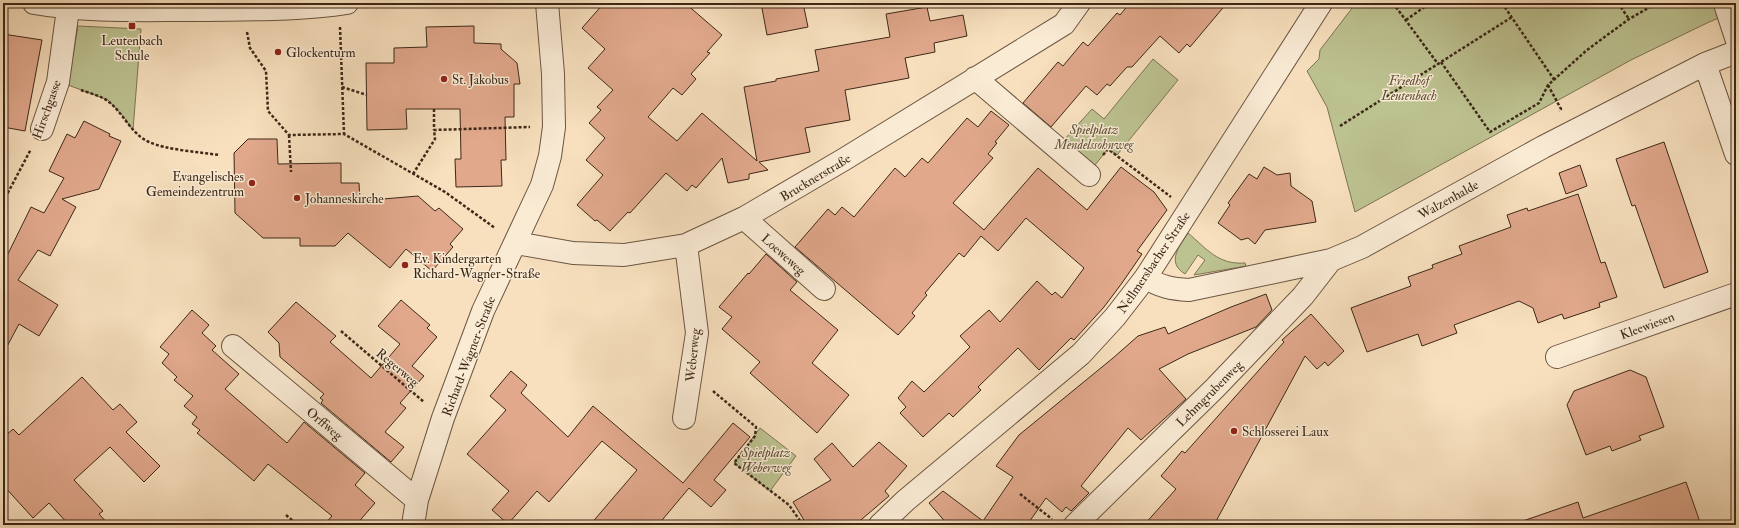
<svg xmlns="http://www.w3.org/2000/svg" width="1739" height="528" viewBox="0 0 1739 528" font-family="'IM FELL Double Pica',serif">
  <rect width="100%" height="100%" fill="#f8e0be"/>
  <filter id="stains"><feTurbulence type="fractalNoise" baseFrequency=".005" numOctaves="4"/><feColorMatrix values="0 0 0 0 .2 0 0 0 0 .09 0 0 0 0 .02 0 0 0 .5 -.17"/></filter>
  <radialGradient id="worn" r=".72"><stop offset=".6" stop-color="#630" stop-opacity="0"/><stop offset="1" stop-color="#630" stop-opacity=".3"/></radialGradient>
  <!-- green -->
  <path fill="#bdc291" stroke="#7d7554" d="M 1356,3 L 1736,3 L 1736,7 L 1734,8 L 1735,11 L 1707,23 L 1631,60 L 1355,212 L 1327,107 L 1307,71 L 1319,59 L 1320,50 Z
    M 78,26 L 141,29 L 133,130 L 123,116 L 108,100 L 68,85 Z
    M 1153,59 L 1178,80 L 1117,155 L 1108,149 L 1095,165 L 1064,140 L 1092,109 L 1104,119 Z
    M 1188,233 C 1207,249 1218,265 1245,263 L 1246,266 L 1194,275 L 1205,260 L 1198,255 L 1185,274 C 1166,262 1179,247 1188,233 Z
    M 760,428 L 796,456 L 770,491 L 734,463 Z"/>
  <!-- building -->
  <path fill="#e1a88c" stroke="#3d2818" d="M 604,3 L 685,3 L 722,35 L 707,52 L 710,53 L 691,74 L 696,79 L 682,95 L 673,88 L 648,117 L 677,141 L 702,113 L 757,161 L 744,87 L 776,81 L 776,79 L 819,71 L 815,50 L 890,37 L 886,14 L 927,7 L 930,21 L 963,15 L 967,36 L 934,43 L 935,52 L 905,58 L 909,78 L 845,90 L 850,120 L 805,128 L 810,152 L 759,162 L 768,170 L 749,174 L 749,179 L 728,183 L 722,158 L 696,188 L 692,185 L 687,191 L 666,173 L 630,213 L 628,212 L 610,231 L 597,220 L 595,221 L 577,205 L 603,175 L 586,160 L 605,138 L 589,123 L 601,110 L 597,107 L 613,90 L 588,68 L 605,49 L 582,28 Z
    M 761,3 L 803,3 L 808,27 L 767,35 Z
    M 1130,3 L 1227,3 L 1190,47 L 1187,44 L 1179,53 L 1160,36 L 1132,67 L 1127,67 L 1110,86 L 1107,84 L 1097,95 L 1086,86 L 1051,127 L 1023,103 L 1058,62 L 1063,66 L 1083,42 L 1088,46 L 1117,13 L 1120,15 Z
    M 474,26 L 474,43 L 501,44 L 501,49 L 517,63 L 520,84 L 514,84 L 514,117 L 505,117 L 506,160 L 501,160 L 502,186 L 456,187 L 455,159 L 461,159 L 460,109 L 406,109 L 407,129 L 367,130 L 366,63 L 394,63 L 394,48 L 427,47 L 426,27 Z
    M 3,34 L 42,40 L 25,131 L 3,127 Z
    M 991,111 L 1009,125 L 995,142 L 997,143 L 988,154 L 993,158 L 953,203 L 984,230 L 1038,168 L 1087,210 L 1121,167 L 1154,192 L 1167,210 L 1137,251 L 1142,254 L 1122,283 L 1104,307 L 1074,340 L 1071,338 L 1039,370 L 1018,348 L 978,387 L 981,390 L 953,417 L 949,413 L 923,437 L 900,413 L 906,407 L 898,398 L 912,381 L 924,392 L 970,347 L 960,336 L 989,310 L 1000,322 L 1037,281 L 1052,295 L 1055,292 L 1062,298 L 1084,268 L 1026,218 L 998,251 L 981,236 L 964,257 L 959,253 L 925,293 L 927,295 L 912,313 L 915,316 L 898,335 L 795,247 L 828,209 L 835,215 L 842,207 L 854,217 L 895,168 L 905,177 L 922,158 L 928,163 L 967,118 L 978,127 Z
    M 84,121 L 110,134 L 109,136 L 121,141 L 99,189 L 62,199 L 76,207 L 50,256 L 38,250 L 18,280 L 58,305 L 39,336 L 19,324 L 3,354 L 3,264 L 31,207 L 44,213 L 64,178 L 49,171 L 67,134 L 75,138 Z
    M 248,139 L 277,139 L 278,164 L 341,163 L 341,183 L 359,183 L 360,201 L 418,196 L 435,211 L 439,208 L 463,229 L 450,244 L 453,247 L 432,271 L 406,249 L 390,268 L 348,233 L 335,246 L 300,246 L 300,238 L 263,238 L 235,213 L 234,153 Z
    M 1664,142 L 1708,272 L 1664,288 L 1635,205 L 1632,206 L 1616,159 Z
    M 1580,165 L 1587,186 L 1566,194 L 1559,173 Z
    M 1264,167 L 1277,175 L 1290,173 L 1291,186 L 1312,201 L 1316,222 L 1265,230 L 1255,244 L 1248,238 L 1241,240 L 1218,223 L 1230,205 L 1228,203 L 1249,174 L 1257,179 Z
    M 1578,194 L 1601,263 L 1605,262 L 1617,297 L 1599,303 L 1600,307 L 1564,319 L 1562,314 L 1538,323 L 1533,308 L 1519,301 L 1454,325 L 1457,333 L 1422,346 L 1418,334 L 1367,352 L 1351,308 L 1411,286 L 1408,277 L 1433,268 L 1432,265 L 1462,254 L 1459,246 L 1511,227 L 1507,215 L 1527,208 L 1528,211 Z
    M 766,254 L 797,282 L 790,290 L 838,330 L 812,363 L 849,395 L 817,433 L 750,373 L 760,362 L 722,329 L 732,317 L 719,307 L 748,273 L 749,274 Z
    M 1266,294 L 1272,310 L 1256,327 L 1188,354 L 1159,369 L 1186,399 L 1141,440 L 1128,428 L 1081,486 L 1089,493 L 1071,511 L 1066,507 L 1062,512 L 1046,498 L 1027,525 L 948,525 L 929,503 L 943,491 L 983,521 L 1013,477 L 996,466 L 1019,435 L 1113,358 L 1138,336 L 1165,327 L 1168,334 L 1231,307 Z
    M 401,300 L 430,325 L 427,328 L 437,337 L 412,366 L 424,376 L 400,403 L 406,408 L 385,432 L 404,447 L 391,462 L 321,403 L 323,400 L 320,398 L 324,394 L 280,357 L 279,343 L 268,332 L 296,302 L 336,336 L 330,342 L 371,378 L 400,344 L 378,326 Z
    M 192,310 L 209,325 L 202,333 L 216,346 L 212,350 L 239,374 L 225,389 L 287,443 L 304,422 L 365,473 L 355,485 L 375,503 L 356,525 L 324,525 L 332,516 L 268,464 L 254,481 L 197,433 L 200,430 L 192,424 L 197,417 L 184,406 L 193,396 L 174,380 L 177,377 L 162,363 L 169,354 L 160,347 Z
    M 1311,314 L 1344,351 L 1328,366 L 1325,362 L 1317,369 L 1305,356 L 1214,525 L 1144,525 L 1176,489 L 1161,476 L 1182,451 L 1185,453 L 1284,342 L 1282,340 Z
    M 1630,370 L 1646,377 L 1664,427 L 1639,436 L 1641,440 L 1612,451 L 1610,446 L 1586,455 L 1567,405 L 1574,391 Z
    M 511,371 L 527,385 L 521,393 L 568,437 L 593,406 L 683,483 L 733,423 L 750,437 L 714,480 L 726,490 L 711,507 L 689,488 L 658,525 L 590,525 L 637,470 L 602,441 L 549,502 L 537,491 L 508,524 L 492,510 L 509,491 L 467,454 L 506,410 L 490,396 Z
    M 82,377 L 113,410 L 120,404 L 137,422 L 126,432 L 160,466 L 144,482 L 110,447 L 74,480 L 103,511 L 99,514 L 109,525 L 69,525 L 49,503 L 33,518 L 3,485 L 3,438 L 13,429 L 19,435 Z
    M 879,442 L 907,466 L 885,491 L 889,496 L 855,525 L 807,525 L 793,502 L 831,480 L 814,459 L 832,443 L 853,467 Z
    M 1686,482 L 1701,525 L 1521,525 L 1520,522 L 1578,502 L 1583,518 Z"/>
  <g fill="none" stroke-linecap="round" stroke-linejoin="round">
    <!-- service casing -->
    <g stroke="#6c5642" stroke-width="17">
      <path id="service" d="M 1721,3 L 1736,49"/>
    </g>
    <!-- minor casing -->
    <g stroke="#6c5642" stroke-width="24">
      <path id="minor" d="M 34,3 C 86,12 139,10 192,10 C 243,9 296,11 347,3
        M 1705,64 L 1736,154
        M 975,78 L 1089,175
        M 42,129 L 58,82 L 68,9
        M 744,218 L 824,289
        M 516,243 L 573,253 L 624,255 L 686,245 L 744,218 L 843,160 L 1064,24 L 1079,3
        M 1146,277 C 1159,287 1173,289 1189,290 L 1331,260 L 1362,247 L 1543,147 L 1705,64 L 1736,52
        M 233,346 L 417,500
        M 1557,357 L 1736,294
        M 684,418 L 697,333 L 686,245
        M 413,525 L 417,500 L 443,418 L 483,311 L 542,185 L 550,156 L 554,127 L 553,74 L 547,3
        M 1075,525 L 1215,388 L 1303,296 L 1331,260"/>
    </g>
    <!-- tertiary casing -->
    <g stroke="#6c5642" stroke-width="24">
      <path id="tertiary" d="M 880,525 L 905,501 L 1081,354 L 1115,317 L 1146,277 L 1321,3"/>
    </g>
    <!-- path -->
    <path stroke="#3d2818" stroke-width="2.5" stroke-dasharray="3 2" stroke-linecap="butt" d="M 1393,3 L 1438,64
      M 1502,3 L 1555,81
      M 1618,3 L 1629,19
      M 1406,20 L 1430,3
      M 340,27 L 344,134
      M 247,32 L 250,48 L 266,71 L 268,111 L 289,135 L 344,134 L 445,192 L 495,228
      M 1441,62 L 1490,132 L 1539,103 L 1548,85 L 1587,50 L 1629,19 L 1657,3
      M 1548,85 L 1561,109 L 1559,111
      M 342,87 L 367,95
      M 81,90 C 89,93 102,96 109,102 C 124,114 131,134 149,142 C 167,150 199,152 219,155
      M 434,109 L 434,130
      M 1340,126 L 1512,17
      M 289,135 L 291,172
      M 1103,155 L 1108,149 L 1171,197
      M 413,174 L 435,139 L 434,130 L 530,127
      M 3,202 L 31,149
      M 341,331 L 424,402
      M 713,391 L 756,427 L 755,436 L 734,463 L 789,505 L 803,525
      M 1020,494 L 1052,519
      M 286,515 L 298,525"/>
    <!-- service -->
    <use href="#service" stroke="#faebd5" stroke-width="15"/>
    <!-- minor -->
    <use href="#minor" stroke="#faebd5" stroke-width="22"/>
    <!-- tertiary -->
    <use href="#tertiary" stroke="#faebd5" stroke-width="22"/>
  </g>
  <!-- markers -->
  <g fill="#8f2418" stroke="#faebd5" stroke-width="1.5">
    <rect x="128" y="22" width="8" height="8" rx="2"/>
    <circle cx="278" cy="52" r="4"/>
    <circle cx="444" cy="79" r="4"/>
    <circle cx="252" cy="183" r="4"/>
    <circle cx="297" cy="198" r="4"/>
    <circle cx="405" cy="265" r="4"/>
    <circle cx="1234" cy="431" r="4"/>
  </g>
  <g text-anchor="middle" stroke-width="3" stroke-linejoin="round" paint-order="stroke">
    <!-- poi labels -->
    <g font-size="13" fill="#3d2818" stroke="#faebd5" text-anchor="start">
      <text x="132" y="45" text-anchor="middle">Leutenbach<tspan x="132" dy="15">Schule</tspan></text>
      <text x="286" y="57">Glockenturm</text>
      <text x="452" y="84">St. Jakobus</text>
      <text x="244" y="181" text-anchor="end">Evangelisches<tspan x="244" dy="15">Gemeindezentrum</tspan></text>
      <text x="305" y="203">Johanneskirche</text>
      <text x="413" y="263">Ev. Kindergarten<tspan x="413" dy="15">Richard-Wagner-Straße</tspan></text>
      <text x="1242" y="436">Schlosserei Laux</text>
    </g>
    <!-- park labels -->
    <g font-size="13" font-style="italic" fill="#5d4e36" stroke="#faebd5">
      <text x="1409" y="85">Friedhof<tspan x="1409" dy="15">Leutenbach</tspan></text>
      <text x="1094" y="134">Spielplatz<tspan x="1094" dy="15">Mendelssohnweg</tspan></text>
      <text x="766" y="457">Spielplatz<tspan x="766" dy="15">Weberweg</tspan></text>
    </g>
    <!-- street labels -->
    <g font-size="13" fill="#3d2818" stroke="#faebd5">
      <text transform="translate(46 109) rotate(-70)" y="5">Hirschgasse</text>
      <text transform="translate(815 177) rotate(-31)" y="5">Brucknerstraße</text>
      <text transform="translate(1448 199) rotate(-29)" y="5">Walzenhalde</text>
      <text transform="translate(784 254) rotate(42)" y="5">Loeweweg</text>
      <text transform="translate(1153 262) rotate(-56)" y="5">Nellmersbacher Straße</text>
      <text transform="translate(1647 325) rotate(-20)" y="5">Kleewiesen</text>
      <text transform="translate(692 355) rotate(-84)" y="5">Weberweg</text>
      <text transform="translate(468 356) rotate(-69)" y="5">Richard-Wagner-Straße</text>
      <text transform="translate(398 367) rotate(40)" y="5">Regerweg</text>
      <text transform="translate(1209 393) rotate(-45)" y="5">Lehmgrubenweg</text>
      <text transform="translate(325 423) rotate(40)" y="5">Orffweg</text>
    </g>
  </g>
  <!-- margin -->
  <rect width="1739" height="528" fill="none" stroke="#f8e0be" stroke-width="16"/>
  <rect x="4" y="4" width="1731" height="520" fill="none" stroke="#3d2818" stroke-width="2"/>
  <rect x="8" y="8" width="1723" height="512" fill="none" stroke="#3d2818"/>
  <rect width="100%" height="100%" filter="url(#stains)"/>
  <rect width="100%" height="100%" fill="url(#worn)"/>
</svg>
